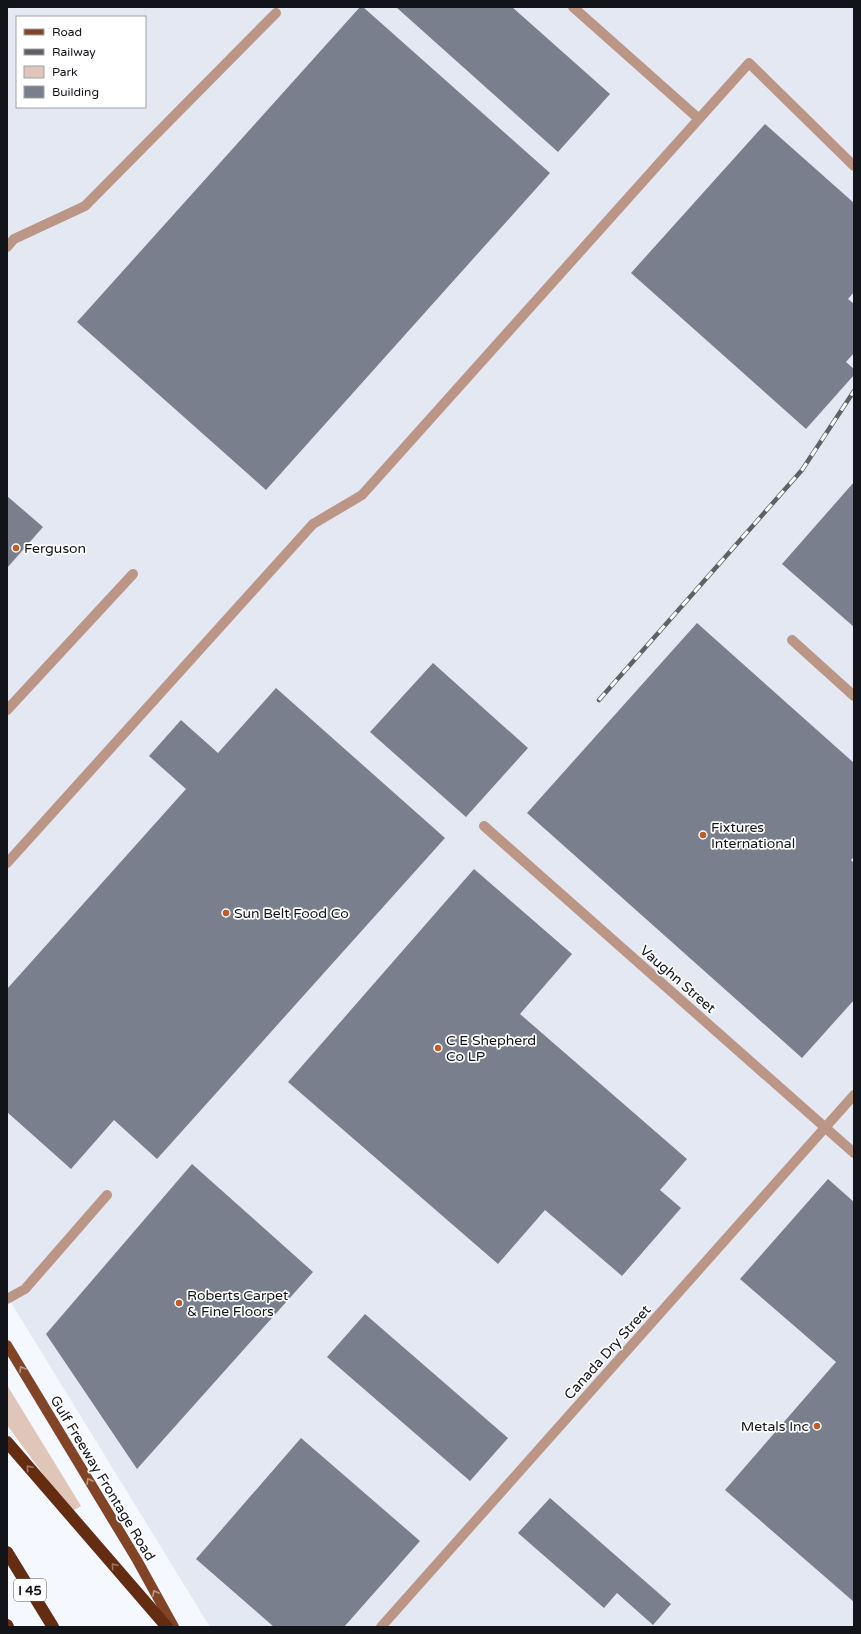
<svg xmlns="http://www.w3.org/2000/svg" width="861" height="1634" viewBox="0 0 861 1634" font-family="'Varela Round',sans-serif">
  <rect width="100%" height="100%" fill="#f6f8ff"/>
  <!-- built -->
  <path fill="#e4e8f2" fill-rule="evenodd" d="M 7,7 L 854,7 L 854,1627 L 210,1627 L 7,1296 ZM 17,17 L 145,17 L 145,107 L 17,107 Z"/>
  <!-- green -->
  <path fill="#e0c5b9" d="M 7,1385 L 81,1506 L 71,1512 L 7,1425 Z"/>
  <!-- building -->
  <path fill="#7a7f8e" d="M 360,7 L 363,7 L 550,173 L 266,490 L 77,322 Z
    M 396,7 L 512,7 L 610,94 L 558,152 Z
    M 765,124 L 854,203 L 854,292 L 848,299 L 854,304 L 854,353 L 846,362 L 854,369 L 854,375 L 806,429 L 631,273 Z
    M 854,482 L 854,627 L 782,564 Z
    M 7,496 L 43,527 L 7,568 Z
    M 697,623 L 854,763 L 854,857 L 851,860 L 854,863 L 854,1000 L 802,1058 L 527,813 Z
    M 433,663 L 528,748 L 466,817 L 370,732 Z
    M 276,688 L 445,838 L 157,1159 L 114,1120 L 71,1169 L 7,1112 L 7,989 L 186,789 L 149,756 L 181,720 L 218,753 Z
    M 474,869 L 572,954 L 520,1014 L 687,1159 L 660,1190 L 681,1208 L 622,1276 L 545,1210 L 498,1264 L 288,1082 Z
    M 192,1164 L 313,1272 L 137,1469 L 46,1334 Z
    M 828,1179 L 854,1202 L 854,1602 L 725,1490 L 836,1362 L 740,1279 Z
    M 365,1314 L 508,1438 L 470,1481 L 327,1357 Z
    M 301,1438 L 420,1541 L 344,1627 L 274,1627 L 196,1559 Z
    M 550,1498 L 671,1604 L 653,1625 L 617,1593 L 604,1608 L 518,1533 Z"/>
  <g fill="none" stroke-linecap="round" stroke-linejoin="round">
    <!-- minor -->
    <path stroke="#bb9686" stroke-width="10" d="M 573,7 L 699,119
      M 7,247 L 14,239 L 85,206 L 276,13
      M 792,640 L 854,696
      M 7,710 L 133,574
      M 484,826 L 854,1153
      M 7,863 L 313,524 L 362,495 L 749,63 L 854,166
      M 7,1299 L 25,1289 L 107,1195
      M 381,1627 L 854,1095"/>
    <!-- major -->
    <path stroke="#824427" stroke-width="10" d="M 7,1345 L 137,1560 L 174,1627"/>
    <!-- highway -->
    <path stroke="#642c11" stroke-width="12" d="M 7,1442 L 167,1627
      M 7,1552 L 53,1627
      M 7,1625 L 8,1627"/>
    <!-- rail casing -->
    <g stroke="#5f6167" stroke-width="4.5">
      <path id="rail" d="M 599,700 L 802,470 L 854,391"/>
    </g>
    <!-- rail -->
    <use href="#rail" stroke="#fff" stroke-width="3" stroke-dasharray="9" stroke-linecap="butt"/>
  </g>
  <!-- one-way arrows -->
  <defs><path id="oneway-chevron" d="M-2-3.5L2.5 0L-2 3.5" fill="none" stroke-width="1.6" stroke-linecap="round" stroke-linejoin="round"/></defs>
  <g stroke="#ba9888">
    <use href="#oneway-chevron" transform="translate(22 1369) rotate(-121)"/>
    <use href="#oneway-chevron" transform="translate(89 1481) rotate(-121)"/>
    <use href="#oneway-chevron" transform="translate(155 1593) rotate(-119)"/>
  </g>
  <g stroke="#9a7664">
    <use href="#oneway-chevron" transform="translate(29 1468) rotate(-131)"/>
    <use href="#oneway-chevron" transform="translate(114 1566) rotate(-131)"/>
  </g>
  <!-- markers -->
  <g fill="#c15c29" stroke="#fff" stroke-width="1.5">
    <circle cx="16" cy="548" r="4"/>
    <circle cx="703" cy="835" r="4"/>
    <circle cx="226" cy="913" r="4"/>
    <circle cx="438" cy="1048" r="4"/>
    <circle cx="179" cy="1303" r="4"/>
    <circle cx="817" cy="1426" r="4"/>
  </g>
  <g text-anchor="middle" stroke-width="3.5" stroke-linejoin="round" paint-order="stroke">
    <!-- shield labels -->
    <rect fill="#fff" stroke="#595a5e" stroke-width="1" x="14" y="1579" width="32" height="22" rx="3"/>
    <g font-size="13" font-weight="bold" fill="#121419">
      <text x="30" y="1595">I 45</text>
    </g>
    <!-- poi labels -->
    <g font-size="14" fill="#121419" stroke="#fff" text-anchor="start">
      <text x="24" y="553">Ferguson</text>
      <text x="711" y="832">Fixtures<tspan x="711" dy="16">International</tspan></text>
      <text x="234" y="918">Sun Belt Food Co</text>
      <text x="446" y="1045">C E Shepherd<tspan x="446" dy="16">Co LP</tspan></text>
      <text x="187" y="1300">Roberts Carpet<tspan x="187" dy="16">&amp; Fine Floors</tspan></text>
      <text x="809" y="1431" text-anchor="end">Metals Inc</text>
    </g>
    <!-- street labels -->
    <g font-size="14" fill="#121419" stroke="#fff">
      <text transform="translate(678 979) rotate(41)" y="5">Vaughn Street</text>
      <text transform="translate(607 1352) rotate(-48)" y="5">Canada Dry Street</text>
      <text transform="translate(103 1478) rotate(59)" y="5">Gulf Freeway Frontage Road</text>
    </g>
  </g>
  <!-- border -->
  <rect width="861" height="1634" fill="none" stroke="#121419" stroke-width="16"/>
  <!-- legend -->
  <rect x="16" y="16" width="130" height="92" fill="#ffffff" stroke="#a0a1a3"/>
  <rect x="24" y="29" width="20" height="6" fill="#824427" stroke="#a0a1a3"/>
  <text x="52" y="36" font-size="12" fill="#121419">Road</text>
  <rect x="24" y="49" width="20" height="6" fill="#5f6167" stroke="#a0a1a3"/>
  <text x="52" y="56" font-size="12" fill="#121419">Railway</text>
  <rect x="24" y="66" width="20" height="12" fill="#e0c5b9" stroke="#a0a1a3"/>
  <text x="52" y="76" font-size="12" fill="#121419">Park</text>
  <rect x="24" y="86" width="20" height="12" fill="#7a7f8e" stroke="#a0a1a3"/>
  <text x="52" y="96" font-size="12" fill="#121419">Building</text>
</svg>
